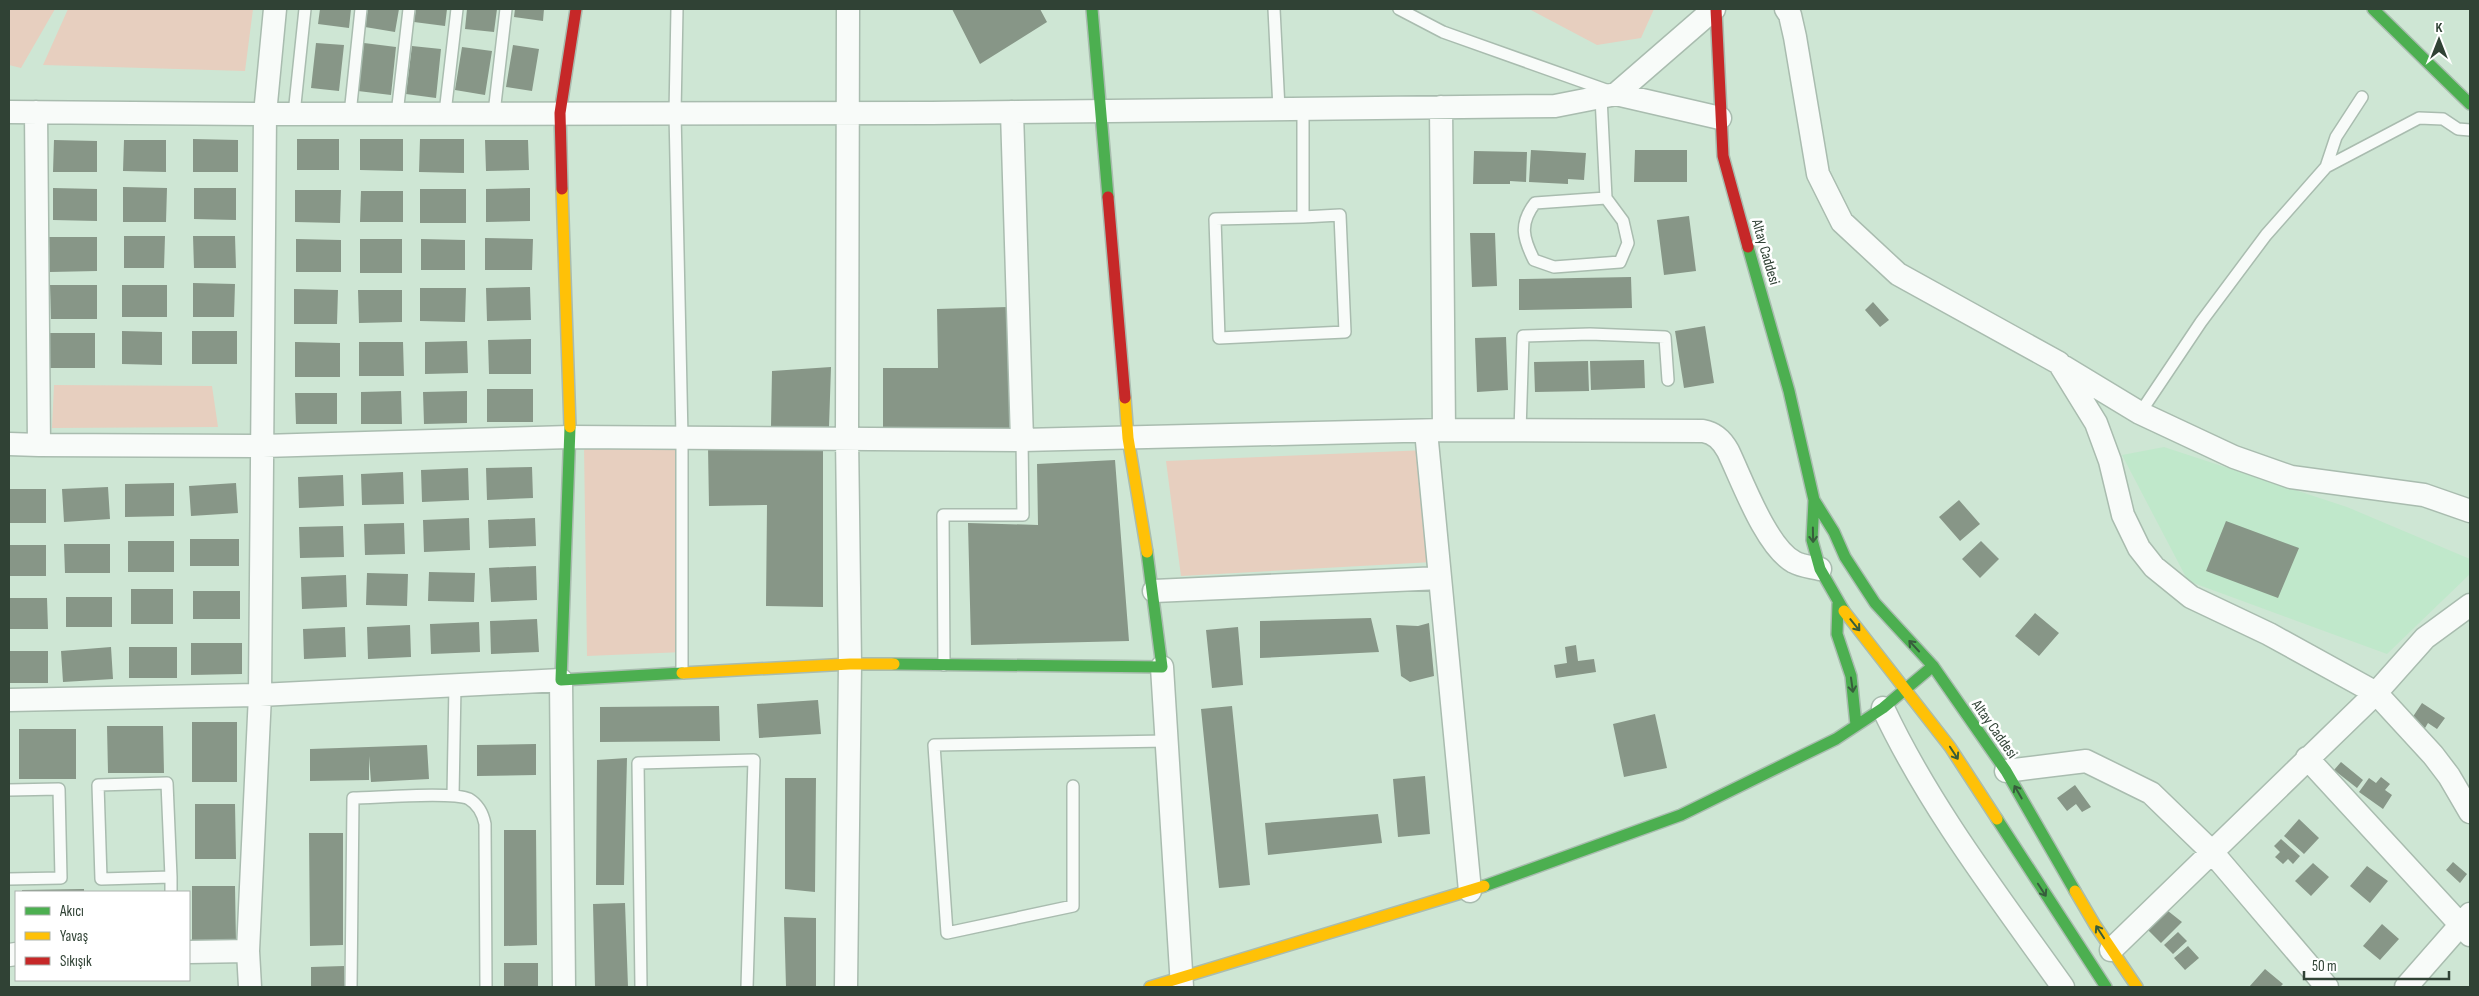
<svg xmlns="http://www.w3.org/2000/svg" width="2479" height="996" viewBox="0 0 2479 996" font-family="'Sofia Sans Condensed',sans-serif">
  <rect width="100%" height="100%" fill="#cee6d4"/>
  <!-- built -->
  <path fill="#c0e8cb" d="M 2164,447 L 2347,507 L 2470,559 L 2470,574 L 2387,654 L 2188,581 L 2122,455 Z"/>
  <!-- green -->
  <path fill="#e7cfbf" d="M 9,9 L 55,9 L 21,68 L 9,65 Z
    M 68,9 L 253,9 L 245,71 L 43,65 Z
    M 1529,9 L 1654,9 L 1641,38 L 1597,45 Z
    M 54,385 L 212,386 L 218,427 L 52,428 Z
    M 584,446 L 680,447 L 684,652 L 587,656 Z
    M 1427,450 L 1433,562 L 1181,576 L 1166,461 Z"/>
  <!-- building -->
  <path fill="#879687" d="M 320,9 L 351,9 L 349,28 L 318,24 Z
    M 368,9 L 399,9 L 395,32 L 365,27 Z
    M 416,9 L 447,9 L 445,26 L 414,22 Z
    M 467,9 L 497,9 L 494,32 L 465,29 Z
    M 515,9 L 544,9 L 543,21 L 514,17 Z
    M 952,9 L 1040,9 L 1047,22 L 980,64 Z
    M 316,43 L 344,45 L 339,91 L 311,88 Z
    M 364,43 L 396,47 L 391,95 L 358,91 Z
    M 513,45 L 539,49 L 532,91 L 506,87 Z
    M 412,46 L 441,49 L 436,98 L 406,94 Z
    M 462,47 L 492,51 L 485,95 L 455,90 Z
    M 193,139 L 238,140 L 238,172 L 193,172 Z
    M 297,139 L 339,139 L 339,170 L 297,170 Z
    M 360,139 L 403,139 L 403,171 L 360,170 Z
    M 420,139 L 464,139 L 464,173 L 419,172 Z
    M 54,140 L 97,141 L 97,172 L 53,172 Z
    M 124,140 L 166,140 L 166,172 L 123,171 Z
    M 485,140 L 528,140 L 529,170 L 486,171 Z
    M 1531,150 L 1586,153 L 1584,180 L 1568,179 L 1568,184 L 1529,182 Z
    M 1635,150 L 1687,150 L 1687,182 L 1634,182 Z
    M 1474,151 L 1527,152 L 1526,182 L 1510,181 L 1510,184 L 1473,184 Z
    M 123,187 L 167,188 L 166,222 L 123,222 Z
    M 53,188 L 97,189 L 97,221 L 53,220 Z
    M 194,188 L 236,188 L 236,220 L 194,219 Z
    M 530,188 L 530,221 L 486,222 L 486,189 Z
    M 420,189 L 466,189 L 466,223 L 420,223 Z
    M 295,190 L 341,190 L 340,223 L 295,222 Z
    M 361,191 L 403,191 L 403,222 L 360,222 Z
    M 1689,216 L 1696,271 L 1664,275 L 1657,220 Z
    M 1470,233 L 1495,233 L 1497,286 L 1472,287 Z
    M 124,236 L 165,236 L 164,268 L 124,268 Z
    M 193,236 L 235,236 L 236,268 L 194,268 Z
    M 49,237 L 97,237 L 97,271 L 50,272 Z
    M 485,238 L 533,239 L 532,270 L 485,270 Z
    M 296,239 L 341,240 L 341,272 L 296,272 Z
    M 360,239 L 402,239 L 402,273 L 360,273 Z
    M 421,239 L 465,240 L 465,270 L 421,270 Z
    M 1631,277 L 1632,308 L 1519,310 L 1519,279 Z
    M 193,283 L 235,284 L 234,317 L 193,317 Z
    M 50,285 L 97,285 L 97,319 L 51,319 Z
    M 122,285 L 167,285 L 167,317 L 122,317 Z
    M 530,287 L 531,320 L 487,321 L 486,288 Z
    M 420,288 L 466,288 L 465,322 L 420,321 Z
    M 294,289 L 338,290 L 337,324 L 294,324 Z
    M 358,290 L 402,290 L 402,322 L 359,323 Z
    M 1873,302 L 1889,320 L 1880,327 L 1865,310 Z
    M 1008,307 L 1010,432 L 883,432 L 883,368 L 938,368 L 937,309 Z
    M 1705,326 L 1714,383 L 1684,388 L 1675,331 Z
    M 122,331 L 162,332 L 162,365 L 122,364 Z
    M 192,331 L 237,331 L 237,364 L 192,364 Z
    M 48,333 L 95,333 L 95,368 L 48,368 Z
    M 1506,337 L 1508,390 L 1477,392 L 1475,338 Z
    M 531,339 L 531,374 L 489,374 L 488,340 Z
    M 467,341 L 468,373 L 425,374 L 425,342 Z
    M 295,342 L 340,343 L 340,377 L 295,377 Z
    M 359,342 L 403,342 L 404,376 L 359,376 Z
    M 1644,360 L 1645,388 L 1591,390 L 1590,361 Z
    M 1588,361 L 1589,391 L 1535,392 L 1534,362 Z
    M 831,367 L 829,427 L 771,426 L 772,371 Z
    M 487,389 L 533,389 L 533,422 L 487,422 Z
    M 401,391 L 402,424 L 361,424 L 361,392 Z
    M 467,391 L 467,423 L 424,424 L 423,392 Z
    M 295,393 L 337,393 L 337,424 L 296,424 Z
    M 823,445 L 823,607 L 766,606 L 767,505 L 709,506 L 708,447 Z
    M 1115,460 L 1129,641 L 971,645 L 968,523 L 1038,525 L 1037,464 Z
    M 532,467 L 533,498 L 487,500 L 486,468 Z
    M 468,468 L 469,500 L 422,502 L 421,470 Z
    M 403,472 L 404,504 L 362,505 L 361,474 Z
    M 343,475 L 344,506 L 299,508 L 298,477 Z
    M 174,483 L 174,516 L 125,517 L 125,484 Z
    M 236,483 L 238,513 L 191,516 L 189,486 Z
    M 108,487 L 110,519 L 64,522 L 62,489 Z
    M 9,489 L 46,489 L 46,523 L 9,523 Z
    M 1959,500 L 1980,524 L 1960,541 L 1939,517 Z
    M 469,518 L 470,550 L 424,552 L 423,520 Z
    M 535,518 L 536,546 L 489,548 L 488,520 Z
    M 2226,521 L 2299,548 L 2278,598 L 2206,571 Z
    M 404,523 L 405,554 L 365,555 L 364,524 Z
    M 343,526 L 344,557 L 300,558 L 299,527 Z
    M 190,539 L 239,539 L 239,566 L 190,566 Z
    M 128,541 L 174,541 L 174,572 L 128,572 Z
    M 1981,541 L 1999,559 L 1980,578 L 1962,559 Z
    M 64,544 L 110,544 L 110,573 L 65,573 Z
    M 9,545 L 46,545 L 46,576 L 9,576 Z
    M 536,566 L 537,600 L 491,602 L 489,568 Z
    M 429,572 L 475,573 L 474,602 L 428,601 Z
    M 367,573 L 408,574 L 407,606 L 366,605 Z
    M 346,575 L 347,607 L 302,609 L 301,577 Z
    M 131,589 L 173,589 L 173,624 L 131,624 Z
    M 193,591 L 240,591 L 240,619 L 193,619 Z
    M 66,597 L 112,597 L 112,627 L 66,627 Z
    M 9,598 L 47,598 L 48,629 L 9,629 Z
    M 2035,613 L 2059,633 L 2039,656 L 2015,636 Z
    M 1371,618 L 1379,652 L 1260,658 L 1260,621 Z
    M 537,619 L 539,652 L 491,654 L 490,621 Z
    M 479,622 L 480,652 L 431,654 L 430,624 Z
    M 1429,623 L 1434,676 L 1410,682 L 1401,676 L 1396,625 L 1418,626 Z
    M 410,625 L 411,657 L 368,659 L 367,627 Z
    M 345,627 L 346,657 L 304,659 L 303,629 Z
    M 1238,627 L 1243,685 L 1212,688 L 1206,630 Z
    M 191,643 L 242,643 L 242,674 L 191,675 Z
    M 1576,645 L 1578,661 L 1594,659 L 1596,672 L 1556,678 L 1554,665 L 1567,663 L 1565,647 Z
    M 111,647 L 113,679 L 63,682 L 61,651 Z
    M 129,647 L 177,647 L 177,678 L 129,678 Z
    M 9,651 L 48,651 L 48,683 L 9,683 Z
    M 818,700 L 821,734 L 759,738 L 757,704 Z
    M 2422,703 L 2445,718 L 2437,729 L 2428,723 L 2422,733 L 2408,724 Z
    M 719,706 L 720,741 L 600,742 L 600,707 Z
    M 1232,706 L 1250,885 L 1219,888 L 1201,709 Z
    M 1655,714 L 1667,768 L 1624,777 L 1613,724 Z
    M 192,722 L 237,722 L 237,782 L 192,782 Z
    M 107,726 L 163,726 L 164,773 L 108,773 Z
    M 19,729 L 76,729 L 76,779 L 19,779 Z
    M 536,744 L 536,775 L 477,776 L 477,745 Z
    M 427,745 L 429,779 L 371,782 L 369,756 L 369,780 L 310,781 L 310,749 Z
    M 627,758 L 624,885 L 596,885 L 597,760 Z
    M 2341,762 L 2363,780 L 2357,788 L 2334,770 Z
    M 1425,776 L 1430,834 L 1398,837 L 1393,779 Z
    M 2381,777 L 2390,784 L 2385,790 L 2392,795 L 2383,809 L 2359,792 L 2369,778 L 2376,783 Z
    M 785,778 L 816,778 L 815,892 L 785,889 Z
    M 2075,785 L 2091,807 L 2082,812 L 2076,804 L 2067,811 L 2057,798 Z
    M 195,804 L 235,804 L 236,859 L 195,859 Z
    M 1378,814 L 1382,843 L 1268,855 L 1265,823 Z
    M 2299,819 L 2319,838 L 2304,854 L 2284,836 Z
    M 504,830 L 536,830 L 537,945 L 504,946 Z
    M 309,833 L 343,833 L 343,945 L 310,946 Z
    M 2281,839 L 2300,856 L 2293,864 L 2288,859 L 2283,864 L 2275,857 L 2280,852 L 2274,846 Z
    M 2453,862 L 2467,874 L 2460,883 L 2446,870 Z
    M 2313,863 L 2329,877 L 2311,896 L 2295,881 Z
    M 2367,866 L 2388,881 L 2370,903 L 2350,886 Z
    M 192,886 L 235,886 L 236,943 L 192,943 Z
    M 84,889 L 84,892 L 22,892 L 22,890 Z
    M 625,903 L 628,987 L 595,987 L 593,904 Z
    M 2168,911 L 2182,922 L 2161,943 L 2148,930 Z
    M 784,917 L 816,918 L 816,987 L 786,987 Z
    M 2382,924 L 2399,939 L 2380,960 L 2363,946 Z
    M 2178,932 L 2187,941 L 2173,954 L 2164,945 Z
    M 2188,946 L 2199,958 L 2185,970 L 2174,958 Z
    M 504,963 L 538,963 L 538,987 L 504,987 Z
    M 344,966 L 344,987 L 311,987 L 311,967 Z
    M 2265,969 L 2283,984 L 2280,987 L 2249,987 Z"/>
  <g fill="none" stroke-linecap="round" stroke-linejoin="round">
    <!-- lane casing -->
    <g stroke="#a9bcaf" stroke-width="14">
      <path id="lane" d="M 677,9 L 675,113 L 682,437 L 682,673
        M 1274,9 L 1279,109
        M 1399,9 L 1443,32 L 1609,91
        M 1601,97 L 1606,198 L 1535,203 C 1519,224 1523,238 1534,260 L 1554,267 L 1620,262 L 1628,243 L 1623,221 L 1606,198
        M 1303,109 L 1303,217 L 1215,219 L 1219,338 L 1345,332 L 1340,215 L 1303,217
        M 445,113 L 457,9
        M 494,113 L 506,9
        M 294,114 L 305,9
        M 350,114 L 361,9
        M 397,114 L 409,9
        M 2326,167 L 2336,137 L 2362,97
        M 2140,413 L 2201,322 L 2266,235 L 2326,167 L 2419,118 L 2443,119 L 2458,129 L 2470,130
        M 1520,431 L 1523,336 L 1590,334 L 1665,337 L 1668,380
        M 944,665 L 943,515 L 1023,515 L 1022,440
        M 1073,786 L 1073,906 L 947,933 L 934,745 L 1167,741
        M 9,790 L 59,789 L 61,878 L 9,879
        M 453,796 L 455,685
        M 171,877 L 101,879 L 98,785 L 167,783 L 171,877 L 171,892
        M 351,987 L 353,798 C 375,798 453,791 469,799 C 479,805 483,814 485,824 L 486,987
        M 641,987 L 638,763 L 754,760 L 747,987"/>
    </g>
    <!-- street casing -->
    <g stroke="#a9bcaf" stroke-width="25">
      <path id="street" d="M 1786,9 L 1790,15 L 1795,37 L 1818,174 L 1842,222 L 1898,274 L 2059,363 L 2096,423 L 2110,461 L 2123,515 L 2139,548 L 2154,567 L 2191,597 L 2269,634 L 2376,693 L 2433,755 L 2449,776 L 2470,812
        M 1616,94 L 1714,9
        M 1441,107 L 1444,430
        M 9,112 L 265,114 L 932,113 L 1555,106 L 1616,94 L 1720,118
        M 1012,112 L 1022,440
        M 2064,367 L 2140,413 L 2234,457 L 2291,477 L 2424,495 L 2470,511
        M 1426,431 L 1470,891
        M 9,444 L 39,445 L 36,112
        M 39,445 L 263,446 L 570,437 L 1022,440 L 1444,430 L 1703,431 C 1715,433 1722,440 1728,451 C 1742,480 1766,547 1794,562 C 1801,566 1812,567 1820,569
        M 1154,591 L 1440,578
        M 1162,667 L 1182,987
        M 9,700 L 260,695 L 561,680 L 564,987
        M 1883,708 C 1930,808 1999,897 2063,987
        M 2307,758 L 2470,935
        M 2006,771 L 2086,761 L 2151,793 L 2212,852 L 2327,987
        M 2111,950 L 2376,693 L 2425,638 L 2470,605
        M 189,952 L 248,951
        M 9,955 L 16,954
        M 250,987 L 248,951 L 260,695 L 265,114 L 275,9
        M 846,987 L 850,664 L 847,437 L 848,9
        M 2406,987 L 2470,914"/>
    </g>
    <!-- fast casing -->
    <g stroke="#a9bcaf" stroke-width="14">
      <path id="fast" d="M 1092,9 L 1108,197
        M 2373,9 L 2470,104
        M 1748,247 L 1789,391 L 1814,500 L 1812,540 L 1820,569 L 1844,611
        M 570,427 L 561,680 L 682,673
        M 1814,500 L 1834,532 L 1845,557 L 1875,603 L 1933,666 L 2006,771 L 2075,891
        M 1838,604 L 1837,634 L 1851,676 L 1856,725
        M 894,664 L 1162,667 L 1147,552
        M 1997,819 L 2106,987
        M 1484,886 L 1681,815 L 1836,739 L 1883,708 L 1933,666"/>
    </g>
    <!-- slow casing -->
    <g stroke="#a9bcaf" stroke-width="14">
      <path id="slow" d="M 562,189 L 570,427
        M 1125,398 L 1128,438 L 1147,552
        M 1844,611 L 1950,747 L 1997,819
        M 682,673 L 850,664 L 894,664
        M 2075,891 L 2095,925 L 2137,987
        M 1150,987 L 1484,886"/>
    </g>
    <!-- jam casing -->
    <g stroke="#a9bcaf" stroke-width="14">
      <path id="jam" d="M 1716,9 L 1723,156 L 1748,247
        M 562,189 L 560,113 L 576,9
        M 1108,197 L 1125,398"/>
    </g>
    <!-- lane -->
    <use href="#lane" stroke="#f8fbf9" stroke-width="11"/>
    <!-- street -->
    <use href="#street" stroke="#f8fbf9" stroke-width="22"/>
    <!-- fast -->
    <use href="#fast" stroke="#4caf50" stroke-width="11"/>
    <!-- slow -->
    <use href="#slow" stroke="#ffc107" stroke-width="11"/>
    <!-- jam -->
    <use href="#jam" stroke="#c62828" stroke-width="11"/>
  </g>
  <!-- one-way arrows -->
  <defs><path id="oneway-shaft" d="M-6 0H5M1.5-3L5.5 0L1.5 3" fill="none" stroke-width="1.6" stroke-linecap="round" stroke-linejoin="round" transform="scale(1.25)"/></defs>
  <g stroke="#375d3c">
    <use href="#oneway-shaft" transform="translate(1813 535) rotate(89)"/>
    <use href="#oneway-shaft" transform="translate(1855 625) rotate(51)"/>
    <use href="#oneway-shaft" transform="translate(1914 646) rotate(-133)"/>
    <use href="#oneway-shaft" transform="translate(1852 685) rotate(82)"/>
    <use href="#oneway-shaft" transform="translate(1954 753) rotate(57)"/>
    <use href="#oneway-shaft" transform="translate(2018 792) rotate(-120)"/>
    <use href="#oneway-shaft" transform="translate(2042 890) rotate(57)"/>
    <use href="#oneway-shaft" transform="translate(2100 932) rotate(-123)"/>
  </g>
  <g text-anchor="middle" stroke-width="5" stroke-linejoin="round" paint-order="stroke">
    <!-- street labels -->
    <g font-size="15" fill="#304235" stroke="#fff">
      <text transform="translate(1766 252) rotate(74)" y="5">Altay Caddesi</text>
      <text transform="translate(1995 729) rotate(55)" y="5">Altay Caddesi</text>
    </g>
  </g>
  <!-- border -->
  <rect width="2479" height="996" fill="none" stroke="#304235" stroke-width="20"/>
  <!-- legend -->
  <rect x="15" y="891" width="175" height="90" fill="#ffffff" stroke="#acb3ae"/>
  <rect x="25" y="907" width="25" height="8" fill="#4caf50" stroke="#acb3ae"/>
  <text x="60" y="916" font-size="15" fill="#304235">Akıcı</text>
  <rect x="25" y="932" width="25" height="8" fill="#ffc107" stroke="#acb3ae"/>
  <text x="60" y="941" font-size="15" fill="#304235">Yavaş</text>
  <rect x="25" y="957" width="25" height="8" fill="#c62828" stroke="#acb3ae"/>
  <text x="60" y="966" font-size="15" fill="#304235">Sıkışık</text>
  <!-- north arrow -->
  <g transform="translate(2439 40)" stroke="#ffffff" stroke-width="4" paint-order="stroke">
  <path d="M0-4L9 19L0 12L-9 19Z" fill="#304235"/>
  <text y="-8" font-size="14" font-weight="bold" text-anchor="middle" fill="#304235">K</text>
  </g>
  <!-- scale -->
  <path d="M2304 971v8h145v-8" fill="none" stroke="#304235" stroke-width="2.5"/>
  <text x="2312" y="971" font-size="15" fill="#304235" stroke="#ffffff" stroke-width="4" paint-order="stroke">50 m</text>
</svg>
